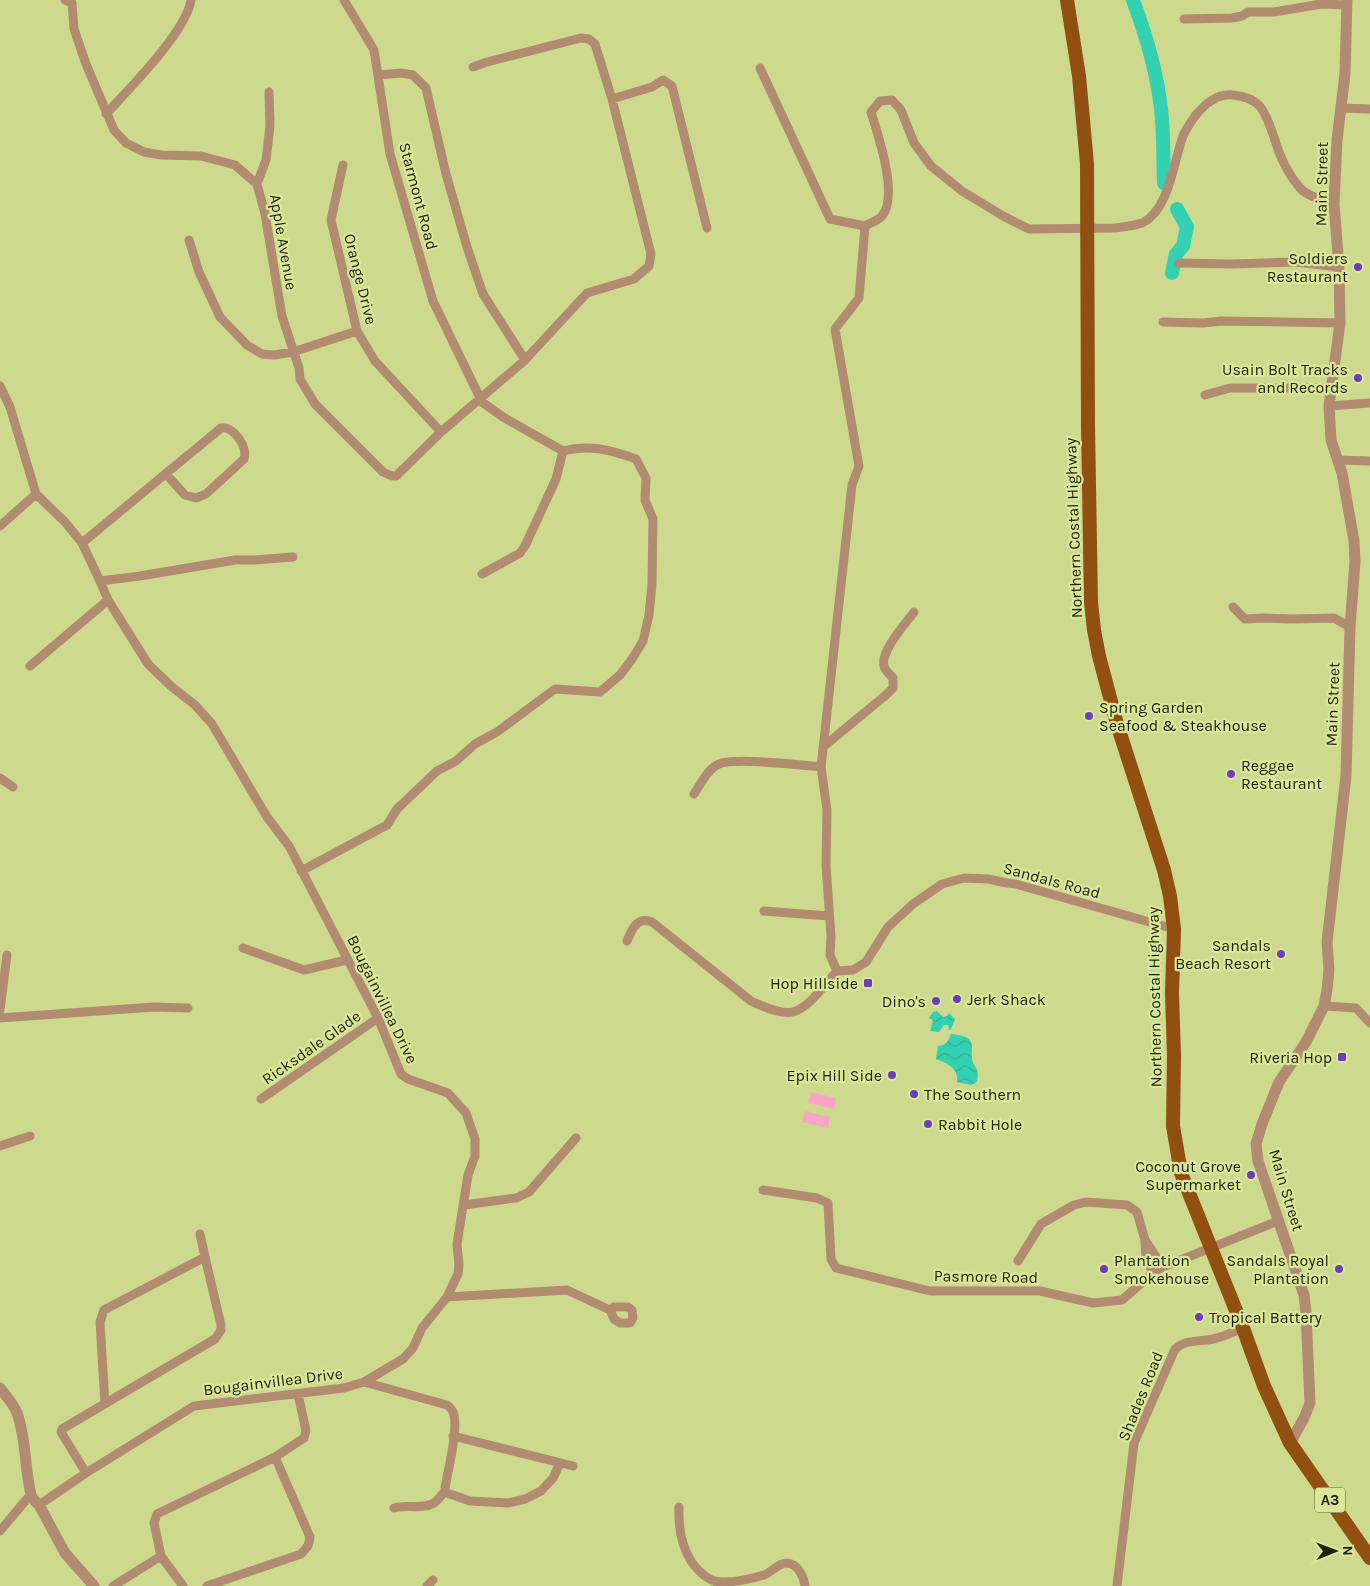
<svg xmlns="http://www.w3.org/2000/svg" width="1370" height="1586" viewBox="0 0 1370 1586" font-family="Karla,sans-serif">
  <defs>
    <pattern id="water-waves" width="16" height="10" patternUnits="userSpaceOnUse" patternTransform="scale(1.25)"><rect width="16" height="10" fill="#34d0b2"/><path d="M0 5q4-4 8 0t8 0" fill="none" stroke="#2eb297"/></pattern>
  </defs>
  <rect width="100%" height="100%" fill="#cdda8d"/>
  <!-- green -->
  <path fill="#f8a6c4" d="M 811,1092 L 836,1098 L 834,1109 L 808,1103 Z
    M 805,1111 L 830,1117 L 828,1128 L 802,1122 Z"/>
  <!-- water -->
  <path fill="url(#water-waves)" d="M 937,1011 L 943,1017 L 947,1016 L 949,1013 L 955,1019 L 951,1029 L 949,1030 L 948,1025 L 944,1025 L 939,1032 L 930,1031 L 933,1020 L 929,1018 L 933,1012 Z
    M 951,1034 C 960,1035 972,1036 972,1047 C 972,1051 971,1055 972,1059 C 974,1069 980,1067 977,1082 L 971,1085 L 957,1082 C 959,1068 947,1063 936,1059 L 938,1046 C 947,1045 948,1041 951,1034 Z"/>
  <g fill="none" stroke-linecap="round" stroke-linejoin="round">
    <!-- river -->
    <path stroke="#34d0b2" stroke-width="14" d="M 1133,0 C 1146,35 1157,72 1161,109 C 1164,133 1163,158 1164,183
      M 1172,273 L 1176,254 L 1183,246 L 1187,227 L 1177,209"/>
    <!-- minor -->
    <path stroke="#b28c71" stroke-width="9" d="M 65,0 L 72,3 L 74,29 L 86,64 L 114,130 L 126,143 L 144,152 L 161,155 L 201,156 L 235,165 L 257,184 L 265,214 L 282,316 L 299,368 L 300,379 L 315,404 L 383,472 L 392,476 L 396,476 L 441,432 L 525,360 L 587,293 L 634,279 L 649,266 L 651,254 L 612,99 L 595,44 L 589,39 L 581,38 L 487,62 L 473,67
      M 344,0 L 374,50 L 390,154 L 433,301 L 482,402 L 503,417 L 563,451
      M 1184,19 L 1232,18 L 1242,16 L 1248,12 L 1274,12 L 1321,4 L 1347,5
      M 760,68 L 830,219 L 865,226 C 870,223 879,220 882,216 C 899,196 878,135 871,112 L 880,101 L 892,100 L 901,110 L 914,143 L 931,166 L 962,191 L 1003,216 L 1029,229 L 1115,228 C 1124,227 1133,226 1142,223 C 1169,211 1174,160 1183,136 C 1186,129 1191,122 1195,116 C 1205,104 1217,93 1233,95 C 1263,98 1265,113 1274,137 C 1279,155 1288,174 1300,188 C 1308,197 1323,200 1334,204
      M 379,75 L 401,73 L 413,75 L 426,88 L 446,174 L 467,247 L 483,294 L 525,360
      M 612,99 L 652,87 L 663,80 L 672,86 L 707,228
      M 1341,108 L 1370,109
      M 106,114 C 129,89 186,32 191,0
      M 343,165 L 331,220 L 357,331 L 375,361 L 441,432
      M 257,184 L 266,160 L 270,126 L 269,92
      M 865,226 L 859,298 L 835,329 L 859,466 L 852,485 L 821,767 L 827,810 L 826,865 L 831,936 L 830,955 L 837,971 L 853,970 L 866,962 L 888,927 L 913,904 L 942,884 L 964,878 L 988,879 L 1007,883 L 1016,884 L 1174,929
      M 189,240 L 199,272 L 220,317 L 247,345 L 262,354 L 274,355 L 293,352 L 357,331
      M 1179,263 L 1232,264 L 1295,262 L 1339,267
      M 1163,322 L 1203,323 L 1221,321 L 1340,323
      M 0,386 L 10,407 L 36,494 L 65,522 L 82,543 L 100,581 L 108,600 L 148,664 L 172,687 L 195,705 L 212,724 L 267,817 L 289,846 L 378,1018 L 401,1074 L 408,1079 L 448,1093 L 466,1113 L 475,1139 L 475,1156 L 468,1175 L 457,1244 L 459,1265 L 458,1274 L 447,1297 L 422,1328 L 413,1348 L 403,1359 L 364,1382 L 344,1388 L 194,1406 L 86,1473 L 39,1505
      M 1205,395 L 1230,388 L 1331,388
      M 1329,406 L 1370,403
      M 1337,460 L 1370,461
      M 0,526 L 36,494
      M 82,543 L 221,428 C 234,426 248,447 244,459 L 206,494 L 196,498 L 185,495 L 166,474
      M 100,581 L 140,576 L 235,560 L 254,560 L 293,557
      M 1233,607 L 1245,619 L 1263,618 L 1293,619 L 1334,618 L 1350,627
      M 30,666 L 108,600
      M 823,747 L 886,695 L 893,688 L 893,678 C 890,674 885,671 884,666 C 880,652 905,624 914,612
      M 0,778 L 13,787
      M 694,794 C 701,784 707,769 719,764 C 734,757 800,765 821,767
      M 301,871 L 387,825 L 397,809 L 437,771 L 456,761 L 475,744 L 497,732 L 555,689 L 600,692 L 620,675 L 632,659 L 643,641 L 649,615 L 652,584 L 653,519 L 645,500 L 646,478 L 636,459 C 611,450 589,444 563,451 L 556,479 L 525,546 L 520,553 L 482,574
      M 764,911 L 829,916
      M 627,941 C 632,929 637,916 652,922 L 751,1001 C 762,1006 781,1015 793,1012 C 809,1008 826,983 837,971
      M 243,948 L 304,970 L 347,960
      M 1324,1006 L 1356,1008 L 1370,1023
      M 0,1010 L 7,955
      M 0,1018 L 154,1007 L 188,1008
      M 261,1099 L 378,1018
      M 0,1146 L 30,1136
      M 763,1190 L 817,1198 L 828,1203 L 831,1259 L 836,1268 L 930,1291 L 1040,1291 L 1093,1303 L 1122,1300 L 1153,1273 L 1163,1267 L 1278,1221
      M 464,1205 L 516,1198 L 529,1192 L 576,1138
      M 200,1234 L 205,1257
      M 1145,1242 L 1146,1257 L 1153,1273
      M 1018,1261 L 1041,1224 L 1074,1205 L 1086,1202 L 1127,1205 L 1137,1212 L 1145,1240 L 1163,1267
      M 447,1297 L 567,1290 L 610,1310 L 614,1319 L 620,1323 L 630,1323 L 633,1318 L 632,1310 L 628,1307 L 614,1307 L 610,1310
      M 364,1382 L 447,1405 C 451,1408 453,1410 454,1415 C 458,1432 448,1469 445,1488 L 445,1491
      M 453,1436 L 573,1466
      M 86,1473 L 61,1432 L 62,1429 L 215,1339 L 221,1330 L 221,1325 L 205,1257 L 104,1310 L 100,1322 L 105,1404
      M 445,1491 L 447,1493 L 470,1501 L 508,1503 L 525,1499 L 541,1491 L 553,1478 L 560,1463
      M 679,1507 C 678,1531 683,1560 705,1576 C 708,1578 711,1580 714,1581 C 728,1584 750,1579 764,1575 C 772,1572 778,1563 787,1563 C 798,1564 804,1577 805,1586
      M 394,1508 C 407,1504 422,1510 434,1503 C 438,1500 442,1495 445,1491
      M 0,1531 L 31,1494
      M 161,1556 L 154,1523 L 157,1514 L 275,1457 L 304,1438 L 306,1431 L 298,1394
      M 113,1586 L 161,1556 L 183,1586
      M 207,1586 L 301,1554 L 308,1546 L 310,1537 L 275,1457
      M 427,1586 L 433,1580
      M 1117,1586 L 1134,1443 L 1175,1349 C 1186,1339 1199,1342 1213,1339 C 1223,1337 1233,1332 1243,1328"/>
    <!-- tertiary -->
    <path stroke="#b28c71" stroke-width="11" d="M 0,1388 C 6,1396 14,1404 17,1413 C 27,1440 24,1471 32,1498 L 39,1505 L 65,1553 L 94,1586
      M 1290,1443 L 1304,1418 L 1310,1403 L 1306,1312 L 1304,1295 L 1258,1161 L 1256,1144 L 1262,1124 L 1279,1082 L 1306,1042 L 1324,1006 L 1327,990 L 1329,970 L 1327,942 L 1346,776 L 1350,627 L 1355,562 L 1354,541 L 1342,473 L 1331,440 L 1329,406 L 1340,323 L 1339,267 L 1334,204 L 1337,140 L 1345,74 L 1347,0"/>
    <!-- primary -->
    <path stroke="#924f12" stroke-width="14" d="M 1067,0 L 1079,76 L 1087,164 L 1088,427 L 1091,602 L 1094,630 L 1099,656 L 1117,724 L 1164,870 L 1170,896 L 1174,929 L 1172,993 L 1174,1056 L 1173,1126 L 1181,1173 L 1243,1328 L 1264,1386 L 1290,1443 L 1370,1558"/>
  </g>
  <!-- markers -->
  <g fill="#6b3fb7" stroke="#dae79a" stroke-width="2">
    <circle cx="1358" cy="267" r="5"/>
    <circle cx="1358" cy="378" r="5"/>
    <circle cx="1089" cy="716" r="5"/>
    <circle cx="1231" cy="774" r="5"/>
    <circle cx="1281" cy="954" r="5"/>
    <rect x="863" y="978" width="10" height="10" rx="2.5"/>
    <circle cx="957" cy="999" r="5"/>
    <circle cx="936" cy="1001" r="5"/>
    <rect x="1337" y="1052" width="10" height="10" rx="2.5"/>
    <circle cx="892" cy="1075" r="5"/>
    <circle cx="914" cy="1094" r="5"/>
    <circle cx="928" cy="1124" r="5"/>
    <circle cx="1251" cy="1175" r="5"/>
    <circle cx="1104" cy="1269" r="5"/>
    <circle cx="1339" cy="1269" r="5"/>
    <circle cx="1199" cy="1317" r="5"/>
  </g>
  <g text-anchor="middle" stroke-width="4.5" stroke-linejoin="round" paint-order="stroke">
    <!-- shield labels -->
    <rect fill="#dae79a" stroke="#565d30" stroke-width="1" x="1315" y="1487.5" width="30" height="25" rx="4"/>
    <g font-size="15" font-weight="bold" fill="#1e2203">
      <text x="1330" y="1505">A3</text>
    </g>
    <!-- street labels -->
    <g font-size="16" fill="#1e2203" stroke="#dae79a">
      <text transform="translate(1321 184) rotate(-89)" y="6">Main Street</text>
      <text transform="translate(419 196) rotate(75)" y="6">Starmont Road</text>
      <text transform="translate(284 242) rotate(80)" y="6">Apple Avenue</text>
      <text transform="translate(361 279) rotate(76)" y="6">Orange Drive</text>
      <text transform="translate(1073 528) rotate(-92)" y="6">Northern Costal Highway</text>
      <text transform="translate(1332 704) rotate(-88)" y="6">Main Street</text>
      <text transform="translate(1052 880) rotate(15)" y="6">Sandals Road</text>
      <text transform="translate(1154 997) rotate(-91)" y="6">Northern Costal Highway</text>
      <text transform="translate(383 999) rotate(64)" y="6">Bougainvillea Drive</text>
      <text transform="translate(311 1047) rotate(-35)" y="6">Ricksdale Glade</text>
      <text transform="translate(1287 1190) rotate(73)" y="6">Main Street</text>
      <text transform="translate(986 1276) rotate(1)" y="6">Pasmore Road</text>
      <text transform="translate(273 1381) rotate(-7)" y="6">Bougainvillea Drive</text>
      <text transform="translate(1140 1396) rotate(-68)" y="6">Shades Road</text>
    </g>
    <!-- poi labels -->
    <g font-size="16" fill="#1e2203" stroke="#dae79a" text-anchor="end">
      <text x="1348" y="264">Soldiers<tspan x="1348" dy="18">Restaurant</tspan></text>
      <text x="1348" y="375">Usain Bolt Tracks<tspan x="1348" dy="18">and Records</tspan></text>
      <text x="1099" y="713" text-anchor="start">Spring Garden<tspan x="1099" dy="18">Seafood &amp; Steakhouse</tspan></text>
      <text x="1241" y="771" text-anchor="start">Reggae<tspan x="1241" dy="18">Restaurant</tspan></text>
      <text x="1271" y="951">Sandals<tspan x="1271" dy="18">Beach Resort</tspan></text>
      <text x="858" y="989">Hop Hillside</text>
      <text x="967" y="1005" text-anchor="start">Jerk Shack</text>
      <text x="926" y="1007">Dino's</text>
      <text x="1332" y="1063">Riveria Hop</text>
      <text x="882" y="1081">Epix Hill Side</text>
      <text x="924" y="1100" text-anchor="start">The Southern</text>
      <text x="938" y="1130" text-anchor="start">Rabbit Hole</text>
      <text x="1241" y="1172">Coconut Grove<tspan x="1241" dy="18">Supermarket</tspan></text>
      <text x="1114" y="1266" text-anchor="start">Plantation<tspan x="1114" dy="18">Smokehouse</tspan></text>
      <text x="1329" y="1266">Sandals Royal<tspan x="1329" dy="18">Plantation</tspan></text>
      <text x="1209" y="1323" text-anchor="start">Tropical Battery</text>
    </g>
  </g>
  <!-- north arrow -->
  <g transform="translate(1335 1551) rotate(89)" stroke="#dae79a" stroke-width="4" paint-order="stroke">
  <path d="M0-4L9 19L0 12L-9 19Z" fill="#1e2203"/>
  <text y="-8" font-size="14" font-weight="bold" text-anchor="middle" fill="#1e2203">N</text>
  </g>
</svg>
